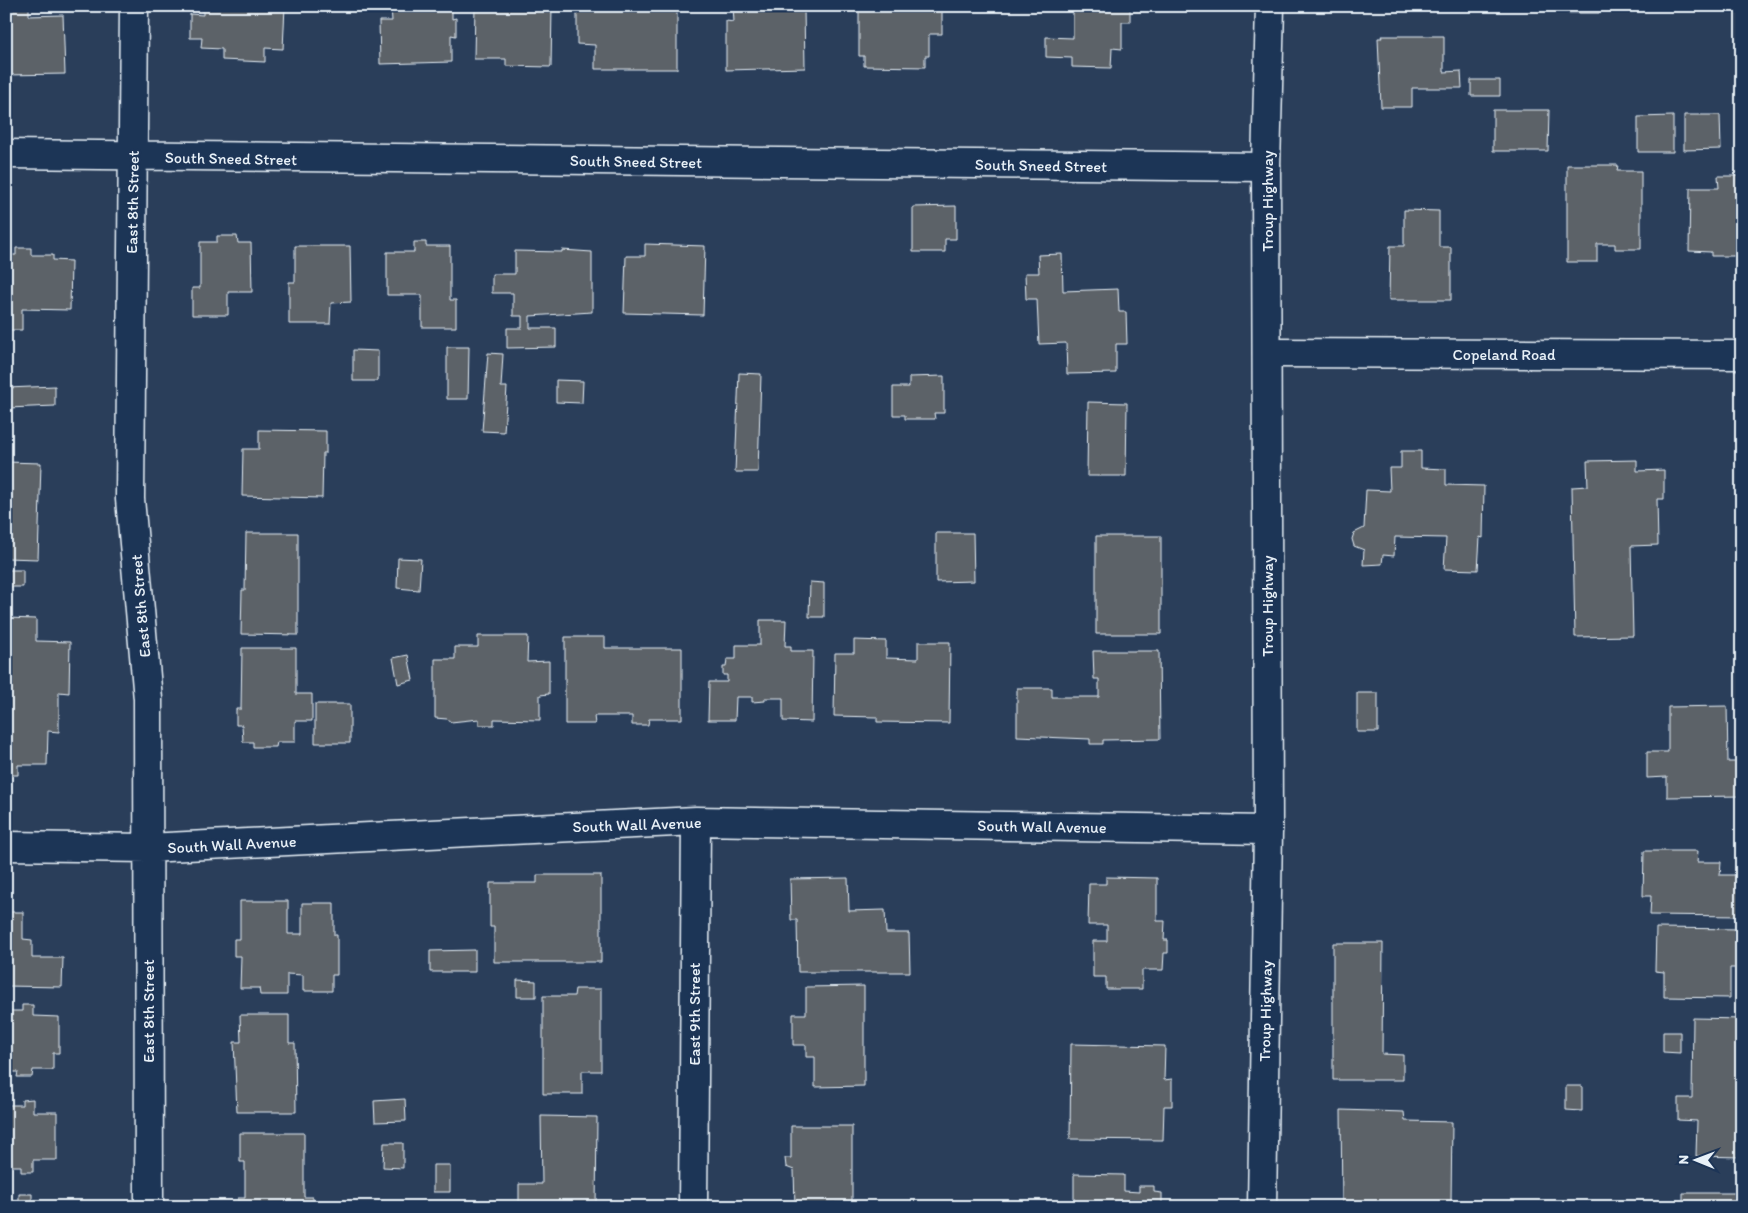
<svg xmlns="http://www.w3.org/2000/svg" width="1748" height="1213" viewBox="0 0 1748 1213" font-family="Itim,sans-serif">
  <rect width="100%" height="100%" fill="#2a3e5a"/>
  <filter id="ink" filterUnits="userSpaceOnUse"><feTurbulence type="fractalNoise" baseFrequency=".02" numOctaves="2"/><feDisplacementMap in="SourceGraphic" scale="10" xChannelSelector="R" yChannelSelector="G"/><feConvolveMatrix kernelMatrix="1 2 1 2 8 2 1 2 1" color-interpolation-filters="sRGB"/></filter>
  <g filter="url(#ink)">
    <!-- building -->
    <path fill="#5c6268" stroke="#e8f1f8" d="M 6,6 L 29,6 L 29,16 L 63,15 L 65,74 L 6,75 Z
      M 203,6 L 285,6 L 283,49 L 265,48 L 265,62 L 222,60 L 222,49 L 201,48 L 202,38 L 190,38 L 190,14 L 203,15 Z
      M 360,6 L 382,6 L 383,9 L 360,9 Z
      M 391,6 L 452,6 L 452,19 L 456,18 L 456,36 L 451,35 L 451,62 L 380,64 L 379,21 L 392,21 Z
      M 475,6 L 552,6 L 551,67 L 506,66 L 506,59 L 474,59 Z
      M 577,6 L 601,6 L 601,11 L 633,11 L 633,6 L 677,6 L 677,69 L 595,69 L 595,45 L 577,44 Z
      M 733,6 L 795,6 L 795,8 L 804,9 L 805,68 L 726,70 L 726,21 L 734,22 Z
      M 859,6 L 942,6 L 942,34 L 929,34 L 929,56 L 925,56 L 925,67 L 864,66 L 864,56 L 859,56 Z
      M 1073,6 L 1130,6 L 1130,22 L 1122,22 L 1122,49 L 1112,48 L 1111,68 L 1072,67 L 1072,58 L 1046,57 L 1046,37 L 1073,38 Z
      M 1427,6 L 1435,6 L 1435,9 L 1427,9 Z
      M 1567,6 L 1599,6 L 1599,13 L 1567,13 Z
      M 1381,36 L 1444,36 L 1444,72 L 1461,71 L 1462,88 L 1412,88 L 1412,107 L 1381,107 L 1378,38 L 1382,38 Z
      M 1471,80 L 1500,80 L 1500,96 L 1471,96 Z
      M 1493,110 L 1549,110 L 1548,151 L 1493,151 Z
      M 1684,115 L 1720,115 L 1721,149 L 1684,150 Z
      M 1673,116 L 1673,152 L 1638,152 L 1638,117 Z
      M 1567,165 L 1618,165 L 1617,171 L 1641,171 L 1641,249 L 1615,249 L 1615,244 L 1597,244 L 1597,262 L 1567,262 Z
      M 1718,176 L 1742,176 L 1742,256 L 1711,256 L 1711,252 L 1689,251 L 1690,188 L 1719,188 Z
      M 956,206 L 956,239 L 945,239 L 945,252 L 913,252 L 913,207 Z
      M 1404,210 L 1439,211 L 1439,247 L 1451,247 L 1451,300 L 1389,300 L 1390,246 L 1404,246 Z
      M 217,236 L 237,236 L 238,243 L 251,243 L 252,292 L 228,292 L 228,315 L 192,315 L 192,288 L 200,288 L 200,242 L 217,242 Z
      M 414,242 L 426,242 L 426,246 L 450,246 L 450,300 L 456,300 L 456,327 L 422,327 L 422,295 L 387,295 L 387,252 L 414,252 Z
      M 645,244 L 705,246 L 703,315 L 624,313 L 626,256 L 645,256 Z
      M 295,246 L 350,246 L 351,302 L 331,303 L 330,324 L 289,324 L 289,282 L 295,282 Z
      M 16,248 L 31,248 L 31,255 L 53,255 L 53,260 L 71,261 L 70,310 L 22,309 L 22,330 L 6,330 L 6,255 L 16,255 Z
      M 562,250 L 592,252 L 592,312 L 530,316 L 530,328 L 556,328 L 556,347 L 507,348 L 507,328 L 522,328 L 522,316 L 513,316 L 513,293 L 492,293 L 492,274 L 515,274 L 515,251 L 562,252 Z
      M 1062,254 L 1063,291 L 1118,289 L 1119,312 L 1126,312 L 1127,344 L 1116,344 L 1116,373 L 1067,374 L 1066,343 L 1039,344 L 1037,299 L 1026,299 L 1025,273 L 1039,273 L 1038,255 Z
      M 447,347 L 469,347 L 468,399 L 447,399 Z
      M 353,350 L 378,351 L 378,381 L 353,381 Z
      M 488,353 L 503,354 L 501,387 L 507,387 L 504,432 L 482,431 Z
      M 739,373 L 761,374 L 758,472 L 735,472 Z
      M 944,376 L 944,413 L 934,413 L 935,419 L 905,419 L 905,415 L 893,415 L 893,387 L 909,387 L 909,377 Z
      M 556,380 L 583,381 L 582,403 L 556,402 Z
      M 55,386 L 55,406 L 8,408 L 7,388 Z
      M 1088,402 L 1127,403 L 1126,476 L 1087,476 Z
      M 259,430 L 326,431 L 326,453 L 323,453 L 322,498 L 242,496 L 243,449 L 259,449 Z
      M 1401,451 L 1421,451 L 1421,468 L 1446,469 L 1446,485 L 1484,486 L 1483,538 L 1480,537 L 1478,570 L 1444,569 L 1446,538 L 1395,537 L 1394,556 L 1383,555 L 1382,564 L 1363,565 L 1364,550 L 1354,546 L 1352,539 L 1354,533 L 1364,528 L 1366,490 L 1390,491 L 1389,468 L 1401,468 Z
      M 1637,460 L 1637,471 L 1664,470 L 1664,499 L 1657,499 L 1658,545 L 1631,546 L 1633,636 L 1575,637 L 1572,487 L 1588,486 L 1587,461 Z
      M 6,462 L 41,463 L 38,559 L 6,558 Z
      M 246,533 L 298,533 L 298,635 L 241,634 L 242,590 L 245,590 Z
      M 936,533 L 973,533 L 974,581 L 936,582 Z
      M 1096,536 L 1161,536 L 1161,634 L 1096,634 Z
      M 398,558 L 421,559 L 419,590 L 397,588 Z
      M 6,570 L 23,570 L 23,587 L 6,587 Z
      M 810,582 L 824,583 L 824,617 L 809,617 Z
      M 6,618 L 36,619 L 36,641 L 70,642 L 69,693 L 59,692 L 59,732 L 48,731 L 47,765 L 18,765 L 18,775 L 6,775 Z
      M 760,620 L 786,620 L 785,646 L 791,646 L 791,651 L 813,651 L 812,722 L 783,721 L 783,698 L 765,698 L 765,701 L 752,702 L 752,697 L 736,697 L 735,720 L 708,720 L 709,682 L 727,682 L 727,675 L 723,675 L 723,667 L 726,667 L 727,659 L 736,659 L 736,645 L 760,645 Z
      M 478,636 L 528,636 L 527,662 L 549,661 L 549,694 L 540,695 L 540,720 L 494,719 L 494,725 L 479,725 L 479,719 L 451,722 L 447,719 L 435,718 L 435,659 L 455,659 L 455,647 L 478,647 Z
      M 565,637 L 605,637 L 605,648 L 682,648 L 682,719 L 649,719 L 648,725 L 632,725 L 632,716 L 594,716 L 595,724 L 565,724 Z
      M 854,640 L 886,641 L 886,658 L 918,659 L 918,642 L 950,642 L 949,723 L 877,722 L 877,717 L 834,716 L 835,653 L 854,653 Z
      M 242,648 L 296,648 L 296,694 L 312,694 L 312,721 L 295,721 L 295,742 L 277,742 L 276,747 L 253,747 L 253,742 L 243,742 L 242,725 L 236,725 L 236,709 L 241,709 Z
      M 1093,651 L 1159,651 L 1160,739 L 1103,740 L 1103,744 L 1090,744 L 1090,739 L 1017,736 L 1017,688 L 1052,688 L 1052,697 L 1099,697 L 1099,679 L 1094,679 Z
      M 408,655 L 413,680 L 398,684 L 393,658 Z
      M 1357,693 L 1378,693 L 1378,732 L 1357,732 Z
      M 315,704 L 350,704 L 350,743 L 315,743 Z
      M 1727,706 L 1728,762 L 1742,762 L 1742,796 L 1667,797 L 1667,777 L 1647,778 L 1647,752 L 1668,752 L 1668,707 Z
      M 1644,851 L 1698,851 L 1697,862 L 1721,862 L 1720,875 L 1742,875 L 1742,916 L 1650,915 L 1651,896 L 1643,896 Z
      M 537,875 L 601,875 L 601,962 L 494,962 L 494,927 L 490,927 L 490,883 L 537,883 Z
      M 1106,877 L 1157,878 L 1157,921 L 1165,921 L 1164,940 L 1168,940 L 1168,953 L 1164,953 L 1163,970 L 1142,970 L 1142,989 L 1106,989 L 1106,977 L 1093,977 L 1093,941 L 1107,941 L 1107,925 L 1088,925 L 1089,884 L 1106,884 Z
      M 848,878 L 849,911 L 885,910 L 886,933 L 909,933 L 910,972 L 798,972 L 797,920 L 791,920 L 790,879 Z
      M 240,901 L 288,901 L 288,934 L 302,934 L 302,903 L 334,903 L 334,935 L 337,935 L 337,975 L 332,975 L 332,991 L 303,991 L 303,975 L 287,974 L 287,995 L 260,995 L 259,988 L 240,988 L 241,956 L 234,956 L 234,939 L 240,939 Z
      M 6,912 L 23,912 L 23,939 L 32,940 L 32,958 L 63,958 L 62,987 L 6,986 Z
      M 1656,928 L 1742,929 L 1742,968 L 1730,968 L 1730,998 L 1664,997 L 1664,972 L 1655,971 Z
      M 1333,943 L 1383,943 L 1382,1054 L 1403,1055 L 1403,1080 L 1333,1080 Z
      M 475,950 L 475,972 L 430,972 L 430,951 Z
      M 517,980 L 536,981 L 536,997 L 517,997 Z
      M 864,986 L 864,1086 L 815,1087 L 815,1057 L 806,1057 L 806,1045 L 793,1045 L 793,1014 L 806,1014 L 806,987 Z
      M 575,989 L 601,989 L 601,1071 L 582,1071 L 582,1094 L 543,1094 L 543,996 L 574,996 Z
      M 22,1005 L 33,1005 L 33,1016 L 59,1017 L 59,1053 L 53,1053 L 53,1070 L 33,1070 L 32,1077 L 17,1077 L 18,1072 L 6,1072 L 6,1011 L 22,1011 Z
      M 240,1015 L 289,1015 L 289,1043 L 295,1043 L 296,1112 L 237,1112 L 234,1042 L 241,1042 Z
      M 1693,1018 L 1742,1019 L 1742,1157 L 1696,1156 L 1697,1121 L 1678,1120 L 1678,1098 L 1692,1098 Z
      M 1663,1032 L 1680,1032 L 1680,1053 L 1663,1052 Z
      M 1071,1044 L 1165,1046 L 1164,1080 L 1172,1079 L 1172,1106 L 1164,1106 L 1163,1140 L 1070,1139 Z
      M 1566,1086 L 1582,1086 L 1582,1111 L 1566,1110 Z
      M 33,1099 L 33,1112 L 57,1112 L 57,1160 L 33,1160 L 33,1172 L 21,1172 L 21,1166 L 6,1166 L 6,1105 L 22,1105 L 22,1100 Z
      M 405,1099 L 406,1121 L 375,1122 L 374,1101 Z
      M 1341,1110 L 1404,1112 L 1405,1121 L 1452,1122 L 1451,1201 L 1478,1201 L 1477,1207 L 1342,1207 Z
      M 541,1116 L 597,1117 L 596,1207 L 519,1207 L 519,1184 L 542,1184 Z
      M 791,1126 L 852,1126 L 852,1202 L 835,1203 L 835,1207 L 795,1207 L 794,1170 L 786,1167 L 785,1158 L 791,1158 Z
      M 240,1133 L 304,1133 L 304,1197 L 313,1197 L 313,1207 L 238,1207 L 238,1198 L 245,1198 L 245,1162 L 240,1162 Z
      M 384,1143 L 403,1143 L 403,1168 L 383,1167 Z
      M 433,1165 L 450,1165 L 450,1192 L 433,1192 Z
      M 1074,1174 L 1124,1175 L 1124,1191 L 1139,1192 L 1139,1186 L 1154,1186 L 1154,1192 L 1162,1193 L 1162,1207 L 1074,1207 Z
      M 1683,1193 L 1742,1193 L 1742,1207 L 1683,1207 Z
      M 19,1194 L 32,1194 L 32,1206 L 59,1207 L 6,1207 L 6,1201 L 19,1201 Z"/>
    <g fill="none" stroke-linecap="round" stroke-linejoin="round">
      <!-- minor casing -->
      <g stroke="#e8f1f8" stroke-width="31">
        <path id="minor" d="M 134,6 L 130,499 L 148,699 L 149,1207
          M 6,154 L 1266,167
          M 1267,353 L 1742,355
          M 6,846 L 147,848 L 696,821 L 1268,830
          M 693,1207 L 696,821"/>
      </g>
      <!-- major casing -->
      <g stroke="#e8f1f8" stroke-width="31">
        <path id="major" d="M 1262,1207 L 1268,830 L 1266,167 L 1270,6"/>
      </g>
      <!-- minor -->
      <use href="#minor" stroke="#1d3557" stroke-width="28"/>
      <!-- major -->
      <use href="#major" stroke="#1d3557" stroke-width="28"/>
    </g>
  </g>
  <g text-anchor="middle" stroke-width="4.5" stroke-linejoin="round" paint-order="stroke">
    <!-- street labels -->
    <g font-size="16" fill="#e8f1f8" stroke="#1d3557">
      <text transform="translate(231 158) rotate(1)" y="6">South Sneed Street</text>
      <text transform="translate(636 161) rotate(1)" y="6">South Sneed Street</text>
      <text transform="translate(1041 165) rotate(1)" y="6">South Sneed Street</text>
      <text transform="translate(1267 201) rotate(-90)" y="6">Troup Highway</text>
      <text transform="translate(132 202) rotate(-89)" y="6">East 8th Street</text>
      <text x="1504" y="360">Copeland Road</text>
      <text transform="translate(140 606) rotate(-95)" y="6">East 8th Street</text>
      <text transform="translate(1267 606) rotate(-90)" y="6">Troup Highway</text>
      <text transform="translate(637 824) rotate(-2)" y="6">South Wall Avenue</text>
      <text transform="translate(1042 826) rotate(1)" y="6">South Wall Avenue</text>
      <text transform="translate(232 844) rotate(-3)" y="6">South Wall Avenue</text>
      <text transform="translate(148 1011) rotate(-90)" y="6">East 8th Street</text>
      <text transform="translate(1265 1011) rotate(-89)" y="6">Troup Highway</text>
      <text transform="translate(694 1014) rotate(-90)" y="6">East 9th Street</text>
    </g>
  </g>
  <!-- margin -->
  <rect width="1748" height="1213" fill="none" stroke="#1d3557" stroke-width="25"/>
  <rect x="12" y="12" width="1723" height="1188" fill="none" stroke="#e8f1f8" stroke-width="2" filter="url(#ink)"/>
  <!-- north arrow -->
  <g transform="translate(1696 1160) rotate(271)" stroke="#1d3557" stroke-width="4" paint-order="stroke">
  <path d="M0-4L9 19L0 12L-9 19Z" fill="#e8f1f8"/>
  <text y="-8" font-size="14" font-weight="bold" text-anchor="middle" fill="#e8f1f8">N</text>
  </g>
</svg>
